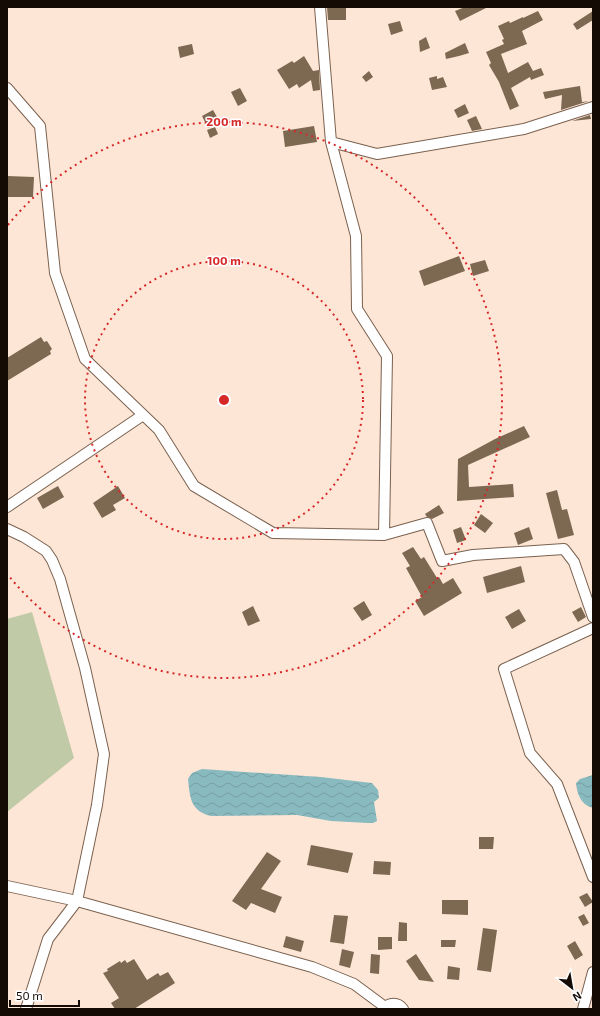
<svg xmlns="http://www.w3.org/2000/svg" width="600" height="1016" viewBox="0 0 600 1016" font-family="'Exo 2',sans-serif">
  <defs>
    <pattern id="water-waves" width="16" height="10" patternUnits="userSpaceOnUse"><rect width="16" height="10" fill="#89bac0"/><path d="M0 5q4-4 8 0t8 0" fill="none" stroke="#759fa4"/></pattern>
  </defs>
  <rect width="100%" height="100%" fill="#fee6d6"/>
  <!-- park -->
  <path fill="#c0caa7" d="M 32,612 L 74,758 L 7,812 L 7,619 Z"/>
  <!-- water -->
  <path fill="url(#water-waves)" d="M 202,769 L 321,777 L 372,783 L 378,790 L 379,798 L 374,802 L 377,821 L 373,823 L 368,823 L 331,821 L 297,815 L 211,816 C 190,811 190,797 188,779 L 192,773 Z
    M 593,775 L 593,808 C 581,805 577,794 576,783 L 580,779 Z"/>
  <!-- building -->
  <path fill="#7d6851" d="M 327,7 L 346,7 L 346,20 L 328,20 Z
    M 465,7 L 488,7 L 460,21 L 455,11 Z
    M 538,11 L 543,20 L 522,31 L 527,44 L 501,54 L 508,73 L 528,62 L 533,71 L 541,68 L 544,75 L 531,80 L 530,77 L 511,88 L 519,106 L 510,110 L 499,82 L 489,65 L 491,63 L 486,52 L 504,44 L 502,40 L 504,39 L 498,26 L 509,21 L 510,23 L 523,17 L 523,18 Z
    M 593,11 L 593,20 L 577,30 L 573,24 Z
    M 400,21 L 403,31 L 391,35 L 388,24 Z
    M 426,37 L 430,48 L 420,52 L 419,41 Z
    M 465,43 L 469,53 L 459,56 L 446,59 L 445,53 Z
    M 192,44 L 194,54 L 180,58 L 178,47 Z
    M 304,56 L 313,71 L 319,70 L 320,90 L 313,91 L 311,80 L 299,88 L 297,84 L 289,89 L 277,70 L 292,61 L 294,63 Z
    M 369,71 L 373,77 L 366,82 L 362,77 Z
    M 437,76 L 437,79 L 443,77 L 447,87 L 432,90 L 429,78 Z
    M 580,86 L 582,102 L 589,101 L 561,110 L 562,95 L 545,99 L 543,92 Z
    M 240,88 L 247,101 L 238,106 L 231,92 Z
    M 465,104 L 469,113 L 458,118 L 454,110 Z
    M 213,110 L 220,122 L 208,128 L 202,116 Z
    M 590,115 L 591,119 L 572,121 Z
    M 476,116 L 482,129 L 472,131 L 467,120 Z
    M 314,126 L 317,142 L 285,147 L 283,131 Z
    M 215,127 L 218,134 L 210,138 L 207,130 Z
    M 7,176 L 34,177 L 33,197 L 7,197 Z
    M 459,256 L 465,271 L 424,286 L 419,271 Z
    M 485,260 L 489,271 L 473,276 L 470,264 Z
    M 41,337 L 44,342 L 47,341 L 52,349 L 50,351 L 51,354 L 7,381 L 7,358 Z
    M 524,426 L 530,437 L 468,465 L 469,487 L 513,484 L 514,497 L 457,501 L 458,459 L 495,439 Z
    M 58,486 L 64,497 L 43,509 L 37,498 Z
    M 118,486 L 125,498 L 113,505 L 116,510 L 102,518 L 93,503 Z
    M 557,490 L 562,510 L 567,509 L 574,535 L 558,539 L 546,493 Z
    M 439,505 L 444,513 L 432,519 L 427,517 L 425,514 Z
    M 481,514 L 493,523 L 485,533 L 474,525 Z
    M 461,527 L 466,540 L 457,543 L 453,530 Z
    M 529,527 L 533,539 L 518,545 L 514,533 Z
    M 413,547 L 421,559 L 424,557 L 437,578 L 439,577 L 443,584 L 453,578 L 462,593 L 424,616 L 415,601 L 422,597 L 406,568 L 410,566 L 402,553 Z
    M 521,566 L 525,582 L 487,593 L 483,577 Z
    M 364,601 L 372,615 L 362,621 L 353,608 Z
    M 253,606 L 260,621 L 248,626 L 242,612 Z
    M 581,607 L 586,617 L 578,622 L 572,612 Z
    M 519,609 L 526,621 L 512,629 L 505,617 Z
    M 479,837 L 494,837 L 493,849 L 479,849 Z
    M 311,845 L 353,853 L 348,873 L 307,865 Z
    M 267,852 L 281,861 L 261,889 L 282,897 L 275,913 L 251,903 L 246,910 L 232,901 Z
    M 374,861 L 391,862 L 390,875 L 373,874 Z
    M 587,893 L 593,902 L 585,907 L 579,897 Z
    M 442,900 L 468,900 L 468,915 L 442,914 Z
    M 584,914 L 589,923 L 583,926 L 578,917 Z
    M 334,915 L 348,916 L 344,944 L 330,942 Z
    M 399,922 L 407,923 L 407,941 L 398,941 Z
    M 483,928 L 497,930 L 491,972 L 477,970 Z
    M 286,936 L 304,941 L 301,952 L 283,947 Z
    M 378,937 L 392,937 L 392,949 L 378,950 Z
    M 441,940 L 456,940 L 455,947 L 441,947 Z
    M 575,941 L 583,955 L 575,960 L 567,946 Z
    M 342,949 L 354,952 L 350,968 L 339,965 Z
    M 371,954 L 380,955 L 379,974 L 370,973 Z
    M 416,954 L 434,982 L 419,980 L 406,961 Z
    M 134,959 L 147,980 L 158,973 L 160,976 L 168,972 L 175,983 L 134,1009 L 115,1009 L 111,1003 L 119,998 L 103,973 L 108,971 L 107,969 L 120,961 L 121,963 L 125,960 L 127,963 Z
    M 448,966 L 460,968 L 459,980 L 447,979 Z"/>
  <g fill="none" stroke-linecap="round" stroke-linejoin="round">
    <!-- street casing -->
    <g stroke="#7a614f" stroke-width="12">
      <path id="street" d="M 320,7 L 331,142 L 377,154 L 524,129 L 593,107
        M 7,88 L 40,126 L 55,273 L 85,359 L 159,430 L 194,486 L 273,533 L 384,535
        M 331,142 L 356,236 L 357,309 L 387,356 L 384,535 L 427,523 L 442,561 L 473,555 L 564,549 L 574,562 L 593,617
        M 7,507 L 143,415
        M 7,529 L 24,537 L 46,551 L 52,560 L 60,579 L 85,668 L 104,754 L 97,805 L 77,901 L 48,939 L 26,1009
        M 593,628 L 504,669 L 530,753 L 557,784 L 593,877
        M 7,886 L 77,901 L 312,967 L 354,984 L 385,1007
        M 384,1009 C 389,1002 398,1002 403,1009
        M 583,1009 L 593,972"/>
    </g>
    <!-- street -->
    <use href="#street" stroke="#fff" stroke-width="10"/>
  </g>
  <!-- distance rings -->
  <g fill="none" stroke="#d62828" stroke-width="2" stroke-dasharray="2 4">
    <circle cx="224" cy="400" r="139"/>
    <path d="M8 225A278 278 0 1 1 8 575"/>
  </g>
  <circle cx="224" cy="400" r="6" fill="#d62828" stroke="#fff" stroke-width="2"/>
  <g font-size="12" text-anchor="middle" font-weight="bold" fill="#d62828" stroke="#fff" stroke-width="3" stroke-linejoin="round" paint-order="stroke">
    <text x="224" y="126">200 m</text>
    <text x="224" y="265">100 m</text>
  </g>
  <!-- border -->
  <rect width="600" height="1016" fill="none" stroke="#140b05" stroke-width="16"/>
  <!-- north arrow -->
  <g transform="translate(572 988) rotate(149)" stroke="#ffffff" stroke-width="3" paint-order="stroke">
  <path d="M0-3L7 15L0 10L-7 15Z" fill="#140b05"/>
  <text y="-6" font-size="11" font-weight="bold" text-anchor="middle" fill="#140b05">N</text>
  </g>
  <!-- scale -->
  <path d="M10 1000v6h69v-6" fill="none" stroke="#140b05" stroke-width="2"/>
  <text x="16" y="1000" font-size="12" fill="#140b05" stroke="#ffffff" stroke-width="3" paint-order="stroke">50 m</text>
</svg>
